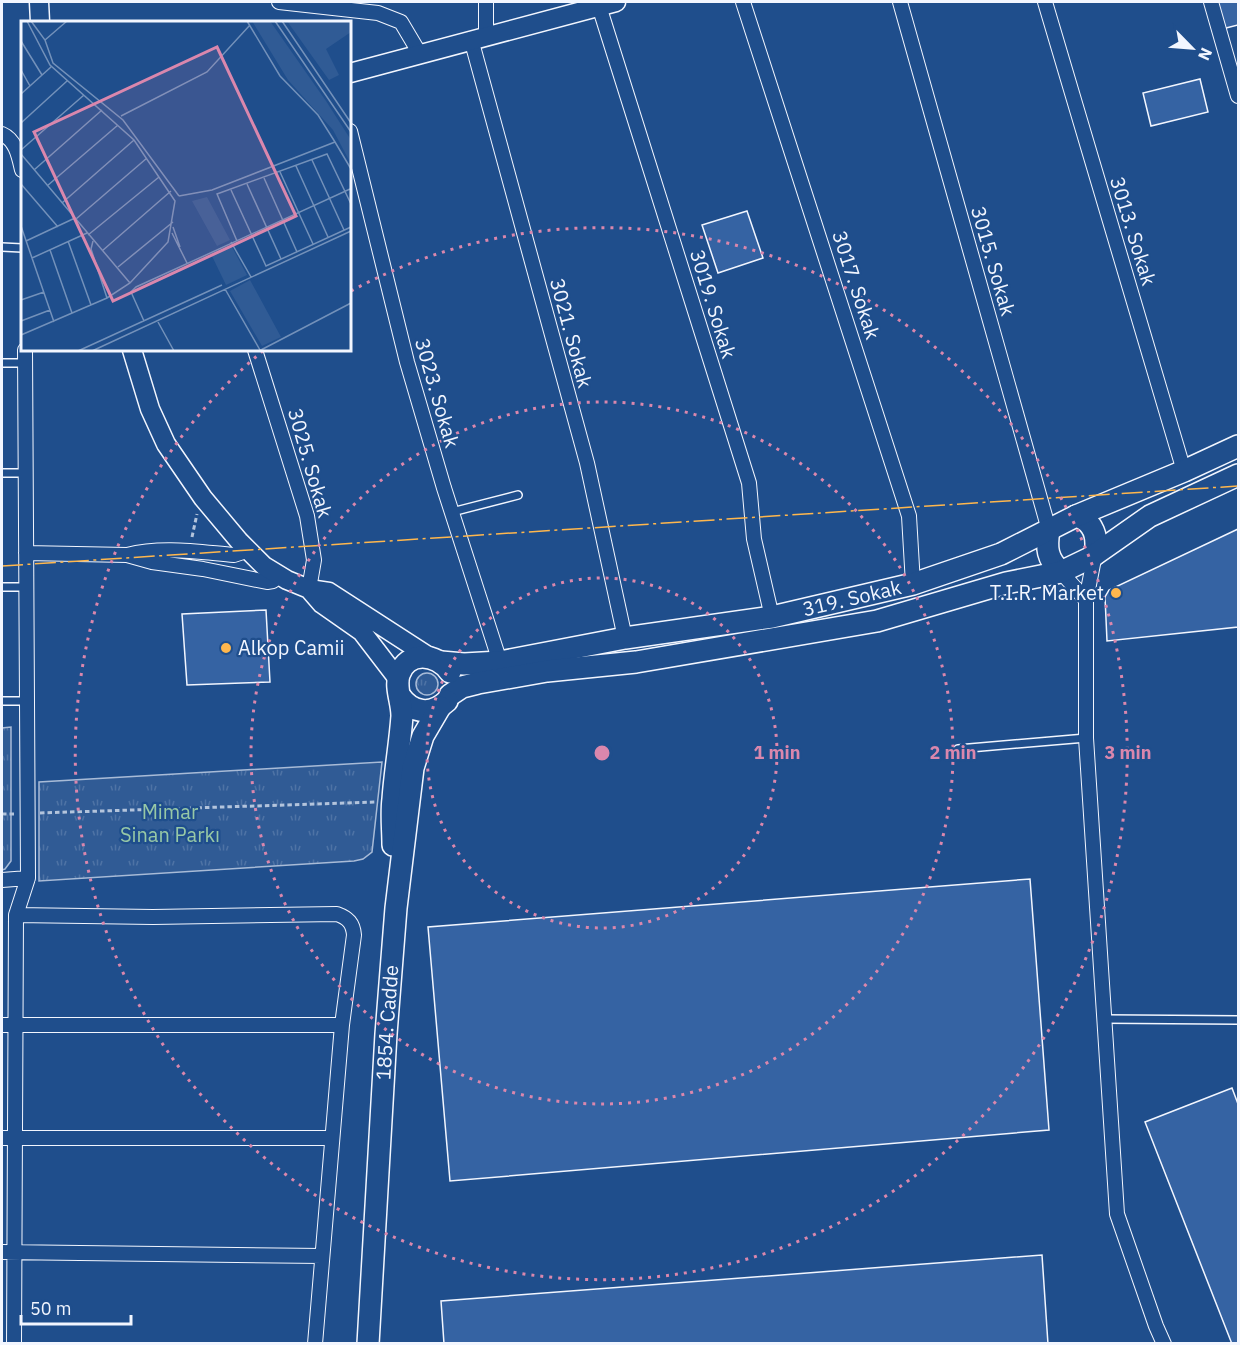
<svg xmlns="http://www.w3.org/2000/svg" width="1240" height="1345" viewBox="0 0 1240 1345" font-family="'IBM Plex Sans',sans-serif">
  <defs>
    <pattern id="grass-tufts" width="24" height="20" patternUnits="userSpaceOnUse" patternTransform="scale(1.5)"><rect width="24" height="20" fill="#305b95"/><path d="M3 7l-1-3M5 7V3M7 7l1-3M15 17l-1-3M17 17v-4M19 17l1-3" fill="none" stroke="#4e73a5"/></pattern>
  </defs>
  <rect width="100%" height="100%" fill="#1f4e8c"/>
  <!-- grass -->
  <path fill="url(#grass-tufts)" stroke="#a8bbd7" stroke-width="1.5" d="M416 684a11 11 0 1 1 22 0a11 11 0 1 1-22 0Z
    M 11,727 L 11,861 L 5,869 L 2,870 L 2,728 Z
    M 382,762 L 372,852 L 363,859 L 354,861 L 39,881 L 39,782 Z"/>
  <!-- building -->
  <path fill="#3563a3" stroke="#f2f6ff" stroke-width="1.5" d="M 1215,2 L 1238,2 L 1238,25 L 1222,29 Z
    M 1200,79 L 1208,112 L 1151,126 L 1143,93 Z
    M 747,211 L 763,258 L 718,273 L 702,225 Z
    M 1238,529 L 1238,627 L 1107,641 L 1105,597 L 1109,590 Z
    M 266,610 L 270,682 L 187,685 L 182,614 Z
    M 1030,879 L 1049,1130 L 450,1181 L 428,927 Z
    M 1232,1088 L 1238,1104 L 1238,1344 L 1232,1344 L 1145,1122 Z
    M 1042,1255 L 1048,1344 L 444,1344 L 441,1301 Z"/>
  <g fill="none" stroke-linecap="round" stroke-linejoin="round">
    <!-- service casing -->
    <g stroke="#f2f6ff" stroke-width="10">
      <path id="service" d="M 2,247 L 22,248
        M 2,363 L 25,363
        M 2,473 L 26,473
        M 452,512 L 518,495
        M 2,587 L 26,587
        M 2,701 L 27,701
        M 958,749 L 1086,738
        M 1105,1019 L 1238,1020"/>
    </g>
    <!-- minor casing -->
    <g stroke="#f2f6ff" stroke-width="16">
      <path id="minor" d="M 279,2 L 378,13 L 401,22 L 420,54
        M 743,2 L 909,516 L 913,584
        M 900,2 L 1049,530
        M 1045,2 L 1184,471
        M 1211,2 L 1238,96
        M 599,6 L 749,483 L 754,539 L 772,617
        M 486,36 L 486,2
        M 471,39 L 587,463 L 625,638
        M 350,131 L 407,362 L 444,488 L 500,662
        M 2,134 C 16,140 19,157 22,170
        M 255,350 L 307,516 L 314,560 L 309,589
        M 26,553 L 127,555 L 152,562 L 203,569 L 267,582 L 273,581 L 280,575
        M 1095,554 L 1086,600 L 1086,738 L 1117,1214 L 1156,1326 L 1164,1344
        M 127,555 C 162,546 198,552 234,555 L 243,552 L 247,548
        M 1061,572 L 1086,600
        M 2,880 L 28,878
        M 16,915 L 153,917 L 337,914 C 348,918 353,923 354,935 L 342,1025 L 315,1344
        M 2,1025 L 342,1025
        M 2,1138 L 332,1138
        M 2,1252 L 322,1256
        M 14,1344 L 16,915 L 28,878 L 25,350"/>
    </g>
    <!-- secondary casing -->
    <g stroke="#f2f6ff" stroke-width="21">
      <path id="secondary" d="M 39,2 L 40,22
        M 350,73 L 616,2
        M 132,350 L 150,409 L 166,444 L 203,498 L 239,541 L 264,566 L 287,580 L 309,589 L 329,592 L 428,656
        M 309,589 L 322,604 L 362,632 L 398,679"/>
    </g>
    <!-- primary casing -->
    <g stroke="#f2f6ff" stroke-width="24">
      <g id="primary">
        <path d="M 1076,516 C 1094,521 1098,538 1095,554"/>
        <path d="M 1049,530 C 1046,548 1047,559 1061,572"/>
        <path id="s1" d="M 441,662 L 464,664 L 500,662 L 625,638 L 772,617 L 913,584 L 1001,554 L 1076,516 L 1184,471 L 1238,446"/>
        <path d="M 450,695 L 462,687 L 478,683 L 547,671 L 636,662 L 877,621 L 1006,583 L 1061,572 L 1090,558 L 1150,516 L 1238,475"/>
        <path d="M 400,696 C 412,713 431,716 447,701"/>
        <path d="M 393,845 C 393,830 391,814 393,799 C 395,771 400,744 402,716 C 402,702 395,688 399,675 C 407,650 437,653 450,672"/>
        <path id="s2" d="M 368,1344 L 386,1034 L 396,908 L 413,768 L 423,736 L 440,707"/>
      </g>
    </g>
    <!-- path -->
    <path stroke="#b3c4dc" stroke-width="3" stroke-dasharray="4.5 3" stroke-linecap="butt" d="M 192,537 L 197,514
      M 40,813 L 376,802
      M 2,814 L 16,814"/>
    <!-- service -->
    <use href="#service" stroke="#1f4e8c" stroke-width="7"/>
    <!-- minor -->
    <use href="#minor" stroke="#1f4e8c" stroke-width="14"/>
    <!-- secondary -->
    <use href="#secondary" stroke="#1f4e8c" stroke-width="18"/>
    <!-- primary -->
    <use href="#primary" stroke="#1f4e8c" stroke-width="21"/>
    <!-- power -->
    <path stroke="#ffb74d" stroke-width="1.5" stroke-dasharray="21 4.5 3 4.5" stroke-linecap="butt" d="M 2,566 L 1238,486"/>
  </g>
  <!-- distance rings -->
  <g fill="none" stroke="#da87ad" stroke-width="3" stroke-dasharray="3 6">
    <circle cx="602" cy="753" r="175"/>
    <circle cx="602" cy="753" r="351"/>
    <path d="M351 291A526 526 0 1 1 264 350"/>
  </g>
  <!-- markers -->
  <g fill="#ffb74d" stroke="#1f4e8c" stroke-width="2">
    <circle cx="1116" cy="593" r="6"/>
    <circle cx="226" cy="648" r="6"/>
  </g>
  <g text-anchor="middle" stroke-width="4.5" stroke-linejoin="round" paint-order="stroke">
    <!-- street labels -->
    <g font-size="20" fill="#f2f6ff" stroke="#1f4e8c">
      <text transform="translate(1133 231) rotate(73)" y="7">3013. Sokak</text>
      <text transform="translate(993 261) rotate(74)" y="7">3015. Sokak</text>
      <text transform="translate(856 285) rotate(72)" y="7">3017. Sokak</text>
      <text transform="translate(713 304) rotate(73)" y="7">3019. Sokak</text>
      <text transform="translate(571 333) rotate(75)" y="7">3021. Sokak</text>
      <text transform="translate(437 393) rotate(74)" y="7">3023. Sokak</text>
      <text transform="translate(310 463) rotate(74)" y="7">3025. Sokak</text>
      <text dy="7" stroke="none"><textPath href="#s1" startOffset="417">319. Sokak</textPath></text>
      <text dy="7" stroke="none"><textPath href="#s2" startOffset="322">1854. Cadde</textPath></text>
    </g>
    <!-- poi labels -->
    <g font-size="20" fill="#f2f6ff" stroke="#1f4e8c" text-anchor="end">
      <text x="1104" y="600">T.I.R. Market</text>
      <text x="238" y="655" text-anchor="start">Alkop Camii</text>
    </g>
    <!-- park labels -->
    <g font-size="20" fill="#97c8a6" stroke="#1f4e8c">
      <text x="170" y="819">Mimar<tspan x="170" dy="23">Sinan Parkı</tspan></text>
    </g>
  </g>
  <!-- overview -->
  <g transform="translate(21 21)">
    <rect width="330" height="330" fill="#1f4e8c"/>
    <path d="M 231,0 L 249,0 L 305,80 L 330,119 L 330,143 L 312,109 L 267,59 ZM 266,0 L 330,0 L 330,11 L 305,28 L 318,54 L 308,59 ZM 186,176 L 209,219 L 196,225 L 171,180 ZM 210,224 L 226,254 L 205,264 L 190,233 ZM 229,259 L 260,316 L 241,325 L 209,270 Z" fill="#305b95"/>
    <path fill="none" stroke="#7391ba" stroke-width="1.5" d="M 10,0 L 24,19 L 32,42 L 102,99 L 158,175M 226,0 L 259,55 L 297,94 L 314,121M 254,0 L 330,111M 261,0 L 330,102M 24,19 L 46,0M 0,20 L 21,54M 0,49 L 9,65M 0,73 L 30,46M 100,95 L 186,51 L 229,4M 0,102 L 46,60M 0,129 L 63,74M 0,133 L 109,262M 291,139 L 323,209M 275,145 L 307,216M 13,149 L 81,89M 259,151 L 292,223M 243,157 L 276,231M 0,163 L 37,206M 226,163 L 260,238M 26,165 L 97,104M 210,169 L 245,245 L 330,206M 158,175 L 191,169 L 314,121 L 330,148M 41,182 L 113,119M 55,198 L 126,137M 0,205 L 33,301M 152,206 L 159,226M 151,212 L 166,242M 67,214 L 138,156M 5,220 L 54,197M 47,220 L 70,284M 72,220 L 70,228 L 86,277M 216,220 L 196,173 L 306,133 L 330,183M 210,221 L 230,256M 29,229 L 51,292M 81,230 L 150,170M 11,237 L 66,212M 97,246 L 152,201M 204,268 L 239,329M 0,279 L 23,271M 0,300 L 29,289M 123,300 L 110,271 L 115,266 L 329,168M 137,301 L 153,330M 0,314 L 86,277 L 109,262 L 147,221 L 154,180 L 113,119 L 29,44 L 6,0M 57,330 L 201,264M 71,330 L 330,210M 238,330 L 330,282"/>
    <path fill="#da87ad" fill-opacity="0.15" stroke="#da87ad" stroke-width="3" d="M 196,26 L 275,195 L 92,280 L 13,111 Z"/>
    <rect width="330" height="330" fill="none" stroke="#f2f6ff" stroke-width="3"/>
  </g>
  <circle cx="602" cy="753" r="9" fill="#da87ad" stroke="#1f4e8c" stroke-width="3"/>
  <g font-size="18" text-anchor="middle" font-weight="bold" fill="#da87ad" stroke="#1f4e8c" stroke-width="4.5" stroke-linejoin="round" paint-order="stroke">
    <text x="777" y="759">1 min</text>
    <text x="953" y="759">2 min</text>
    <text x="1128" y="759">3 min</text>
  </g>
  <!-- border -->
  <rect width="1240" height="1345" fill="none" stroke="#f2f6ff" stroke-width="6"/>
  <!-- north arrow -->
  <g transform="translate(1192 48) rotate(115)" stroke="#1f4e8c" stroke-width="4.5" paint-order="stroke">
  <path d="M0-4.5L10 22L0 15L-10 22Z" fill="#f2f6ff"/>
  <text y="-9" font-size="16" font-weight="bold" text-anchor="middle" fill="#f2f6ff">N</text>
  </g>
  <!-- scale -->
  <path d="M21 1315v9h110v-9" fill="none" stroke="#f2f6ff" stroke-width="3"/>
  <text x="30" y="1315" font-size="18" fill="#f2f6ff" stroke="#1f4e8c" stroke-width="4.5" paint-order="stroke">50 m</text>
</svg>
